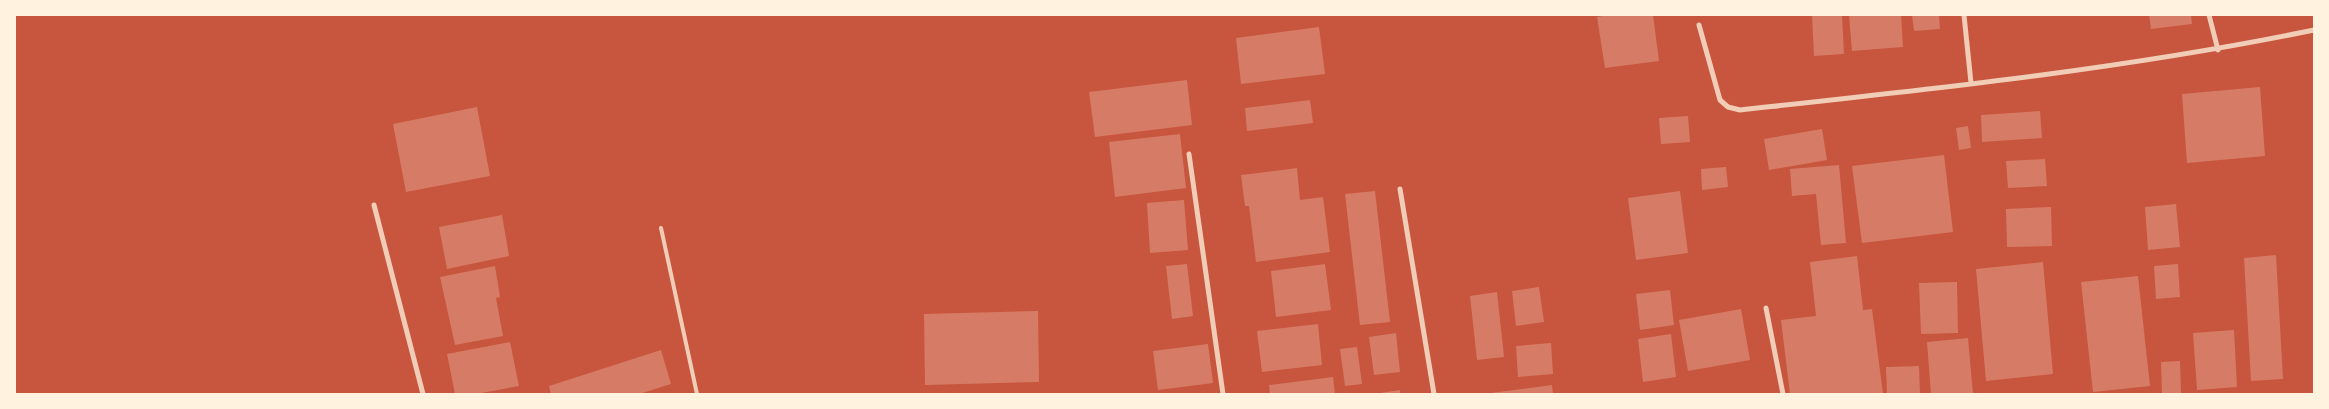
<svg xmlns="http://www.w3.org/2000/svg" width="2329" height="409" viewBox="0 0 2329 409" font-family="'IBM Plex Serif',serif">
  <rect width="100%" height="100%" fill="#c8553d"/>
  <!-- building -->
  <path fill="#d67c66" d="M 1608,15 L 1653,15 L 1659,61 L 1605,68 L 1597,17 Z
    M 1812,15 L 1842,15 L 1844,54 L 1814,56 Z
    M 1849,15 L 1901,15 L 1903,47 L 1852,51 Z
    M 1912,15 L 1939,15 L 1940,29 L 1914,31 Z
    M 2149,15 L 2191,15 L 2192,24 L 2151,29 Z
    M 1319,27 L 1325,74 L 1241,84 L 1236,38 Z
    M 1187,80 L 1192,125 L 1095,137 L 1089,92 Z
    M 2260,87 L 2265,156 L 2187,163 L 2182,94 Z
    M 1310,100 L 1313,123 L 1247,131 L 1245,108 Z
    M 477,107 L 490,176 L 406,192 L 393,124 Z
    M 2040,111 L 2042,138 L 1982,142 L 1981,115 Z
    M 1688,116 L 1690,142 L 1661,144 L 1659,118 Z
    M 1968,126 L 1971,148 L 1959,150 L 1956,128 Z
    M 1822,129 L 1827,160 L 1769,170 L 1764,139 Z
    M 1180,134 L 1186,188 L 1115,197 L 1109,142 Z
    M 1944,155 L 1953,232 L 1862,243 L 1852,166 Z
    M 2045,159 L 2047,186 L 2008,188 L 2006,161 Z
    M 1839,165 L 1846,243 L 1821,245 L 1816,194 L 1792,196 L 1790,169 Z
    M 1726,167 L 1728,187 L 1702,190 L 1701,169 Z
    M 1297,168 L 1300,200 L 1323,197 L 1330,252 L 1256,262 L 1249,206 L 1245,206 L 1241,175 Z
    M 1375,191 L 1390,322 L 1360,325 L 1345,194 Z
    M 1680,191 L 1688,253 L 1636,260 L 1628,198 Z
    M 1184,200 L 1188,250 L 1150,253 L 1147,203 Z
    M 2176,204 L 2180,247 L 2148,250 L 2145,207 Z
    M 2051,207 L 2052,246 L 2007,247 L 2006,209 Z
    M 502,215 L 509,256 L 447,269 L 439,227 Z
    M 2276,255 L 2283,379 L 2251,381 L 2244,258 Z
    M 1857,256 L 1863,310 L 1872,309 L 1883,394 L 1790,394 L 1781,320 L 1816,316 L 1810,262 Z
    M 2043,262 L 2053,374 L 1986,381 L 1976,269 Z
    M 1187,264 L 1193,316 L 1172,319 L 1166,266 Z
    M 1325,264 L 1331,310 L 1276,317 L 1271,271 Z
    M 2178,264 L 2180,297 L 2156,299 L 2154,266 Z
    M 495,266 L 500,297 L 496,298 L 503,336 L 455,345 L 440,277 Z
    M 2138,276 L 2150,386 L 2093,392 L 2081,282 Z
    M 1957,282 L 1958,333 L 1921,334 L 1919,283 Z
    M 1539,287 L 1544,322 L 1516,326 L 1512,291 Z
    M 1670,290 L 1674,325 L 1640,330 L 1636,294 Z
    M 1497,292 L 1504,357 L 1477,360 L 1470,296 Z
    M 1741,309 L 1750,360 L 1688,371 L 1679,320 Z
    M 1038,311 L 1039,382 L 925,385 L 924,314 Z
    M 1318,324 L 1322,365 L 1262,372 L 1257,331 Z
    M 2234,330 L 2237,387 L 2197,390 L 2193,333 Z
    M 1396,333 L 1400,372 L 1374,375 L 1369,337 Z
    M 1671,334 L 1676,377 L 1643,382 L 1638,339 Z
    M 1968,338 L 1973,394 L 1931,394 L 1927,342 Z
    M 510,342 L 519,386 L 476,394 L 455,394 L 447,354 Z
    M 1551,343 L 1553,374 L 1518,377 L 1516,346 Z
    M 1208,344 L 1213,383 L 1158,390 L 1153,351 Z
    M 1357,347 L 1362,384 L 1345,386 L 1340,349 Z
    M 661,350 L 671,384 L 639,394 L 551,394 L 549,386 Z
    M 2180,361 L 2181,394 L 2162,394 L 2161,362 Z
    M 1919,366 L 1920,394 L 1887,394 L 1886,367 Z
    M 1333,377 L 1335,394 L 1270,394 L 1269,385 Z
    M 1552,385 L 1553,394 L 1491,394 L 1491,393 Z
    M 1400,390 L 1400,394 L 1380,394 L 1380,393 Z"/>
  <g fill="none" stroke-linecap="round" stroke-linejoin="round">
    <!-- service -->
    <path stroke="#f1ccb7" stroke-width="4" d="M 661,228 L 697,394"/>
    <!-- minor -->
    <path stroke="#f1ccb7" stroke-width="5" d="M 1964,15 L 1971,83
      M 2209,15 L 2218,50
      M 1699,25 L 1720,100 L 1728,107 L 1740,110 C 1932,89 2125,69 2314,30
      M 1189,154 L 1223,394
      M 1400,189 L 1434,394
      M 374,205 L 423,394
      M 1766,308 L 1783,394"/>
  </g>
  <!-- border -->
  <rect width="2329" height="409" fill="none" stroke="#fff3e0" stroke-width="32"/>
</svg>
